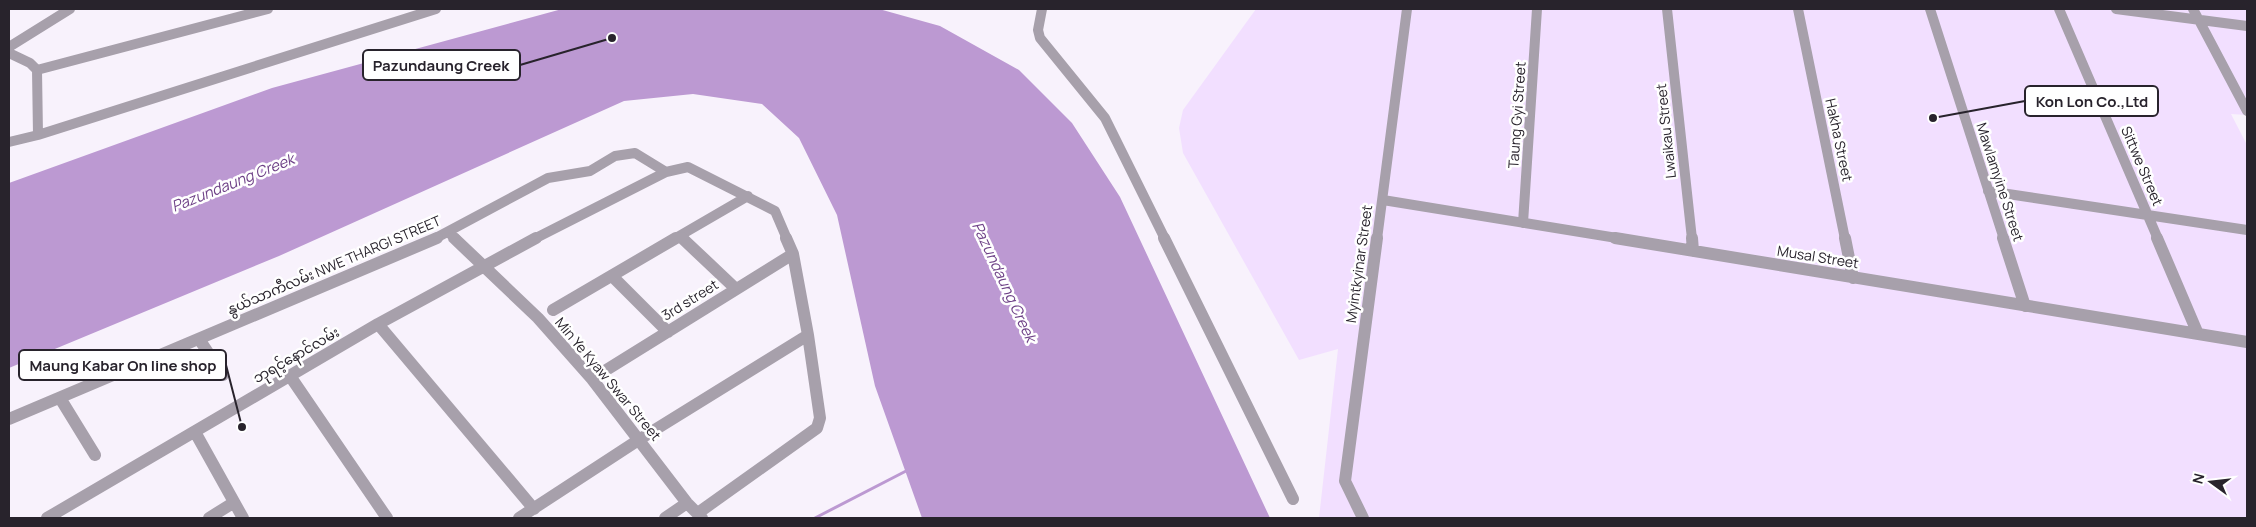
<svg xmlns="http://www.w3.org/2000/svg" width="2256" height="527" viewBox="0 0 2256 527" font-family="Manrope,'Noto Sans Myanmar',sans-serif">
  <rect width="100%" height="100%" fill="#f8f2fc"/>
  <!-- built -->
  <path fill="#f2dfff" d="M 1256,9 L 2247,9 L 2247,115 L 2231,114 L 2247,145 L 2247,518 L 1319,518 L 1338,349 L 1299,360 L 1183,153 L 1179,128 L 1183,110 Z"/>
  <!-- water -->
  <path fill="#bc99d2" d="M 562,9 L 879,9 L 940,26 L 1019,70 L 1072,123 L 1120,197 L 1270,518 L 922,518 L 875,386 L 837,215 L 799,138 L 762,104 L 693,94 L 624,101 L 279,256 L 9,368 L 9,183 L 272,88 Z"/>
  <g fill="none" stroke-linecap="round" stroke-linejoin="round">
    <!-- stream -->
    <path stroke="#bc99d2" stroke-width="3" d="M 815,518 L 908,470"/>
    <!-- street-far1 -->
    <path stroke="#a7a0ab" stroke-width="10" d="M 1042,9 L 1038,30 L 1040,38 L 1105,118 L 1165,239
      M 1667,9 L 1692,239
      M 1798,9 L 1845,239
      M 1930,9 L 2004,239
      M 2059,9 L 2158,239
      M 2116,9 L 2247,26
      M 2193,9 L 2247,111
      M 9,47 L 70,9
      M 9,53 L 30,63 L 37,70 L 38,135
      M 37,70 L 268,9
      M 9,142 L 38,135 L 436,9
      M 1988,191 L 2247,230
      M 1383,200 L 1623,239
      M 1523,223 L 1537,9
      M 449,233 L 456,239
      M 680,236 L 684,239
      M 434,239 L 548,178 L 590,171 L 615,156 L 635,153 L 666,172
      M 534,239 L 666,172 L 688,167 L 775,211 L 787,239
      M 674,239 L 748,196
      M 1377,239 L 1407,9"/>
    <!-- street -->
    <path stroke="#a7a0ab" stroke-width="12" d="M 454,238 L 538,318 L 592,379 L 687,503 L 702,518
      M 682,238 L 736,289
      M 1164,238 L 1293,499
      M 1615,238 L 2247,342
      M 1692,238 L 1693,251
      M 1845,238 L 1853,278
      M 2003,238 L 2025,306
      M 2157,238 L 2198,334
      M 612,276 L 668,332
      M 553,310 L 676,238
      M 378,324 L 534,509
      M 199,339 L 223,375
      M 603,372 L 793,254
      M 290,376 L 387,518
      M 60,398 L 95,455
      M 9,419 L 437,238
      M 195,432 L 243,518
      M 698,513 L 817,428 L 820,418 L 808,335 L 793,254 L 786,238
      M 47,518 L 378,324 L 536,238
      M 209,518 L 233,503
      M 519,518 L 640,439 L 808,335
      M 665,518 L 687,503
      M 1363,518 L 1345,481 L 1377,238"/>
  </g>
  <g text-anchor="middle" stroke-width="5" stroke-linejoin="round" paint-order="stroke">
    <!-- street labels -->
    <g font-size="14" fill="#28232c" stroke="#fff">
      <text transform="translate(1517 115) rotate(-86)" y="5">Taung Gyi Street</text>
      <text transform="translate(1666 131) rotate(-96)" y="5">Lwaikau Street</text>
      <text transform="translate(1839 140) rotate(78)" y="5">Hakha Street</text>
      <text transform="translate(2142 166) rotate(67)" y="5">Sittwe Street</text>
      <text transform="translate(2000 182) rotate(72)" y="5">Mawlamyine Street</text>
      <text transform="translate(1818 257) rotate(9)" y="5">Musal Street</text>
      <text transform="translate(1359 264) rotate(-82)" y="5">Myintkyinar Street</text>
      <text transform="translate(334 265) rotate(-23)" y="5">နွယ်သာကီလမ်း NWE THARGI STREET</text>
      <text transform="translate(690 300) rotate(-32)" y="5">3rd street</text>
      <text transform="translate(296 355) rotate(-30)" y="5">ဘုရင့်နောင်လမ်း</text>
      <text transform="translate(608 379) rotate(50)" y="5">Min Ye Kyaw Swar Street</text>
    </g>
    <!-- water labels -->
    <g font-size="15" font-style="italic" fill="#6e4187" stroke="#fff">
      <text transform="translate(233 183) rotate(-22)" y="5">Pazundaung Creek</text>
      <text transform="translate(1004 282) rotate(65)" y="5">Pazundaung Creek</text>
    </g>
  </g>
  <!-- callouts -->
  <path fill="none" stroke="#28232c" stroke-width="2" d="M612 38L520 65M1933 118L2025 101M242 427L226 365"/>
  <g fill="#28232c" stroke="#fff" stroke-width="2">
    <circle cx="612" cy="38" r="5"/>
    <circle cx="1933" cy="118" r="5"/>
    <circle cx="242" cy="427" r="5"/>
  </g>
  <g fill="#fff" stroke="#28232c" stroke-width="2">
    <rect x="363" y="50" width="157" height="30" rx="5"/>
    <rect x="2025" y="86" width="133" height="30" rx="5"/>
    <rect x="19" y="350" width="207" height="30" rx="5"/>
  </g>
  <g font-size="15" text-anchor="middle" font-weight="bold" fill="#28232c">
    <text x="441" y="71">Pazundaung Creek</text>
    <text x="2092" y="107">Kon Lon Co.,Ltd</text>
    <text x="123" y="371">Maung Kabar On line shop</text>
  </g>
  <!-- border -->
  <rect width="2256" height="527" fill="none" stroke="#28232c" stroke-width="20"/>
  <!-- north arrow -->
  <g transform="translate(2211 482) rotate(285)" stroke="#ffffff" stroke-width="4" paint-order="stroke">
  <path d="M0-4L9 19L0 12L-9 19Z" fill="#28232c"/>
  <text y="-8" font-size="14" font-weight="bold" text-anchor="middle" fill="#28232c">N</text>
  </g>
</svg>
